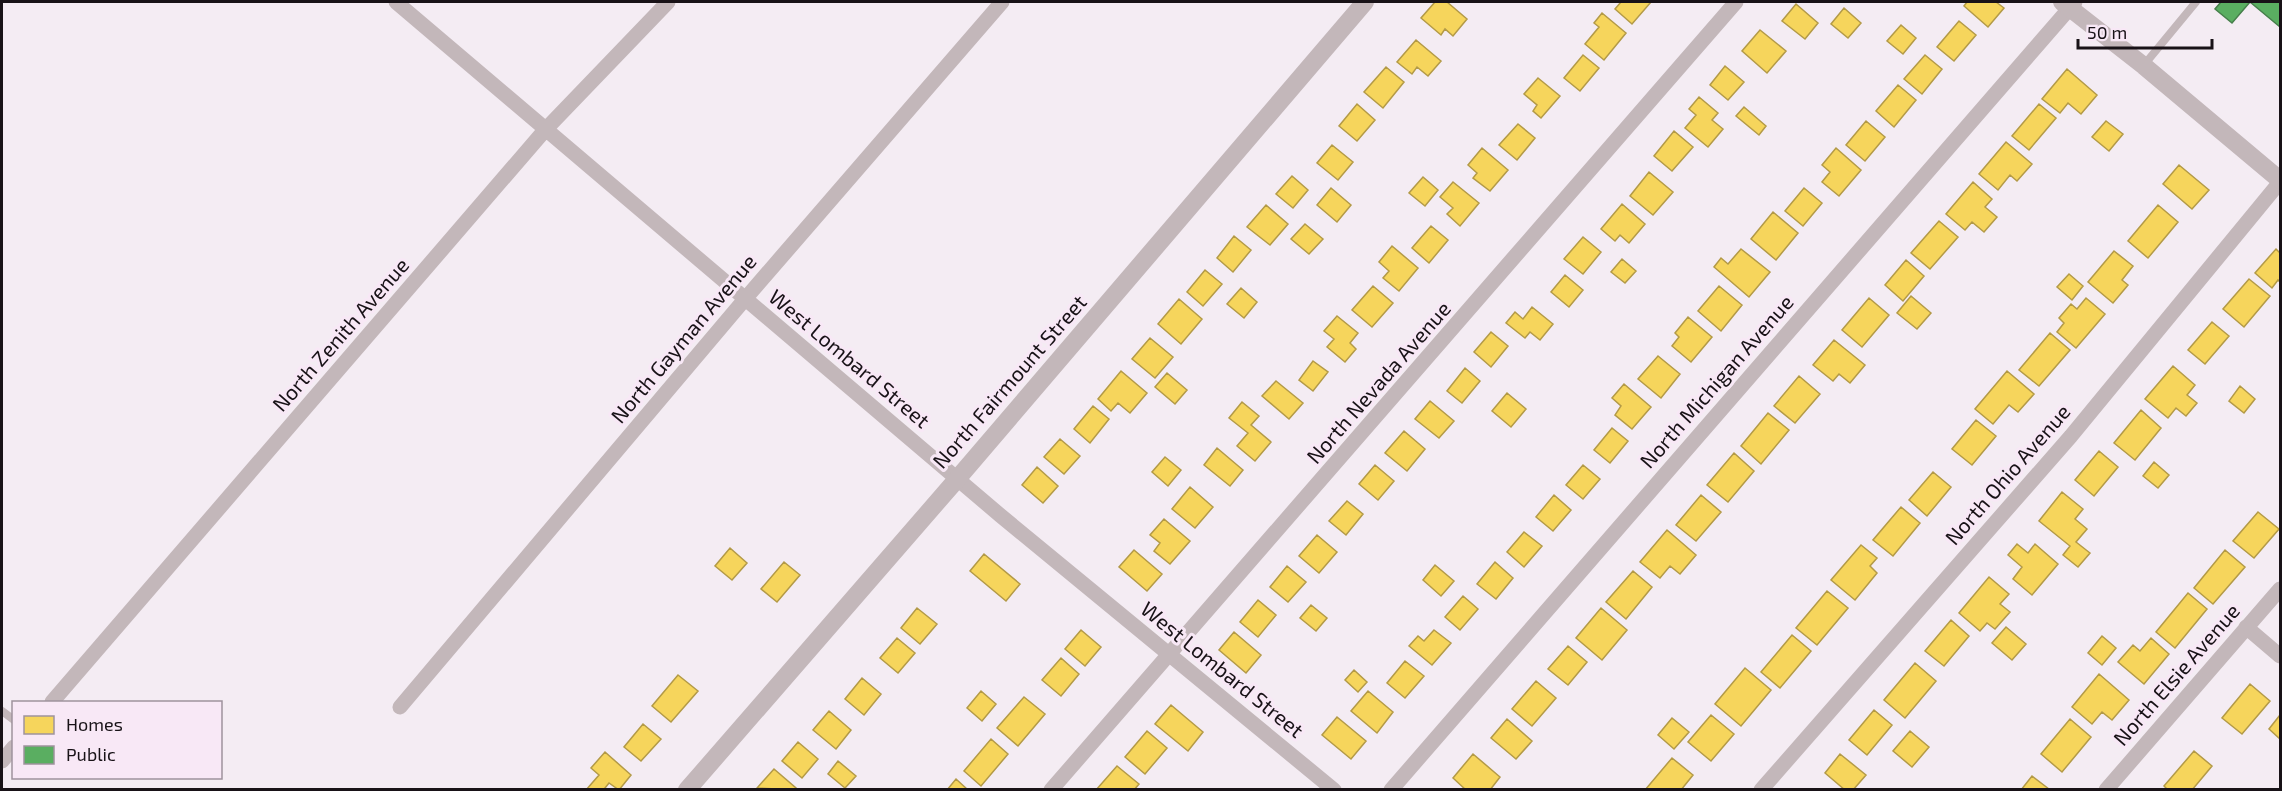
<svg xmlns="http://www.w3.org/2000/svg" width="2282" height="791" viewBox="0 0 2282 791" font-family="'Exo 2',sans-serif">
  <rect width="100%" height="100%" fill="#f4ecf3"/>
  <!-- homes -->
  <path fill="#f6d55c" stroke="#b39a47" stroke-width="1.5" d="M 1435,2 L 1447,2 L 1467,19 L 1453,36 L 1445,29 L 1441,35 L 1421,18 Z
    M 1621,2 L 1651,2 L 1632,24 L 1615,9 Z
    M 1967,2 L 1996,2 L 2004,8 L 1988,27 L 1964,6 Z
    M 1796,4 L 1818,23 L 1805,39 L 1782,21 Z
    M 1844,8 L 1861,23 L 1848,38 L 1831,24 Z
    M 1602,13 L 1626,33 L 1604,60 L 1585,44 L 1599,27 L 1594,23 Z
    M 1959,21 L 1976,35 L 1954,61 L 1937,47 Z
    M 1901,25 L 1916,38 L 1903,54 L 1887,41 Z
    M 1760,30 L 1786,51 L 1767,73 L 1742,51 Z
    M 1416,40 L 1441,61 L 1428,76 L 1417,67 L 1412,74 L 1397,62 Z
    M 1583,55 L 1599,68 L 1580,91 L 1564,78 Z
    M 1925,55 L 1942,69 L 1922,94 L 1904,79 Z
    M 1725,66 L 1744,82 L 1728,100 L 1710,85 Z
    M 1386,67 L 1404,82 L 1383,108 L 1364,92 Z
    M 2067,69 L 2097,95 L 2081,114 L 2068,103 L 2060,113 L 2042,99 Z
    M 1538,78 L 1560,96 L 1541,118 L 1533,111 L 1537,105 L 1524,94 Z
    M 1898,85 L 1916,100 L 1894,127 L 1876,111 Z
    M 1699,97 L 1718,113 L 1712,120 L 1723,129 L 1708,147 L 1685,128 L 1696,115 L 1689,109 Z
    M 1357,104 L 1375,120 L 1357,141 L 1339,126 Z
    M 2039,104 L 2056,118 L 2029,150 L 2012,136 Z
    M 1744,107 L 1766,126 L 1759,135 L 1736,116 Z
    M 1866,121 L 1885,137 L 1865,161 L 1846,145 Z
    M 2106,121 L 2123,134 L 2109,151 L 2092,137 Z
    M 1518,124 L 1535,138 L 1517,160 L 1499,145 Z
    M 1674,131 L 1693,147 L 1672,171 L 1654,156 Z
    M 2006,142 L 2032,164 L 2017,181 L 2010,175 L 1998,190 L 1979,174 Z
    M 1332,145 L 1353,162 L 1338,180 L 1317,163 Z
    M 1482,148 L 1508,170 L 1490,191 L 1473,178 L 1477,173 L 1468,165 Z
    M 1836,148 L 1861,170 L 1839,196 L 1822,182 L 1830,172 L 1822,165 Z
    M 2179,165 L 2209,190 L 2192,209 L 2163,184 Z
    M 1649,172 L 1673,192 L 1653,215 L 1630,196 Z
    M 1292,176 L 1308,190 L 1293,208 L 1276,194 Z
    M 1423,177 L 1438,190 L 1425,206 L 1409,193 Z
    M 1453,182 L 1479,203 L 1460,226 L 1447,214 L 1453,208 L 1440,197 Z
    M 1973,182 L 1992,199 L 1985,207 L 1997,217 L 1984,232 L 1972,222 L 1965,230 L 1946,214 Z
    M 1331,188 L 1351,205 L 1337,222 L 1317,205 Z
    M 1804,188 L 1822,203 L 1803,226 L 1785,211 Z
    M 1622,204 L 1645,224 L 1629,243 L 1620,235 L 1615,241 L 1601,229 Z
    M 1266,205 L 1288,224 L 1270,245 L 1247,227 Z
    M 2158,205 L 2178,222 L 2148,258 L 2128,241 Z
    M 1773,212 L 1798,233 L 1776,260 L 1751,239 Z
    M 1939,221 L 1958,237 L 1930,269 L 1911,253 Z
    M 1305,224 L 1323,239 L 1309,254 L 1291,239 Z
    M 1431,226 L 1448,240 L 1429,263 L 1412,248 Z
    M 1234,236 L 1251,250 L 1233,272 L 1217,258 Z
    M 1583,237 L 1601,252 L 1583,274 L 1564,259 Z
    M 1392,246 L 1418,268 L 1399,291 L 1383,278 L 1389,271 L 1379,262 Z
    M 1741,249 L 1770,272 L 1749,297 L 1714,267 L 1721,258 L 1728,264 Z
    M 2276,249 L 2280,253 L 2280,282 L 2278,280 L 2272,288 L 2255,273 Z
    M 2114,251 L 2133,266 L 2122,280 L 2128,285 L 2113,303 L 2088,282 Z
    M 1622,259 L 1636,271 L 1625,283 L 1611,272 Z
    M 1906,260 L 1924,276 L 1903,301 L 1885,285 Z
    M 1205,270 L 1222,284 L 1203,306 L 1187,292 Z
    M 2069,274 L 2083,286 L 2072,300 L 2057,287 Z
    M 1565,275 L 1583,290 L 1569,307 L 1551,292 Z
    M 2249,279 L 2270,296 L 2244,327 L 2223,309 Z
    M 1373,286 L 1393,303 L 1372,327 L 1352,310 Z
    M 1719,286 L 1742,305 L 1721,331 L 1698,311 Z
    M 1241,288 L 1257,302 L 1244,318 L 1227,304 Z
    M 1911,296 L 1931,313 L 1917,329 L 1897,313 Z
    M 1869,298 L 1889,315 L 1862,347 L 1842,330 Z
    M 2086,298 L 2105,314 L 2076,348 L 2057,332 L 2064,323 L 2059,318 L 2071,304 L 2077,309 Z
    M 1179,299 L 1202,319 L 1181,344 L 1158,324 Z
    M 1532,307 L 1553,324 L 1540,340 L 1530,332 L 1525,338 L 1506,323 L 1515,312 L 1523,319 Z
    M 1337,316 L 1358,333 L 1350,343 L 1356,349 L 1345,362 L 1327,347 L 1334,339 L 1324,331 Z
    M 1688,317 L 1712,337 L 1691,362 L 1672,346 L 1679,337 L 1675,333 Z
    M 2212,322 L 2229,336 L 2205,364 L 2188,350 Z
    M 1491,332 L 1508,346 L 1491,367 L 1474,352 Z
    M 2050,333 L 2070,350 L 2039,386 L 2019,370 Z
    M 1150,338 L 1173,357 L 1155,378 L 1132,359 Z
    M 1834,340 L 1865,365 L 1850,383 L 1839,374 L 1833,381 L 1813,365 Z
    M 1658,356 L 1680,374 L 1661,398 L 1638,379 Z
    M 1313,361 L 1328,372 L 1313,391 L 1299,380 Z
    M 2173,366 L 2195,385 L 2187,395 L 2197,403 L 2186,416 L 2176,408 L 2168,418 L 2145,399 Z
    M 1465,368 L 1480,381 L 1462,403 L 1447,391 Z
    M 1121,371 L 1147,393 L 1130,413 L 1118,403 L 1111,411 L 1098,399 Z
    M 2007,371 L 2034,394 L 2018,412 L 2009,405 L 1993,424 L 1975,409 Z
    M 1167,373 L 1187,390 L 1175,404 L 1155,387 Z
    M 1799,376 L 1820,394 L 1795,423 L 1774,406 Z
    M 1276,381 L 1303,403 L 1289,419 L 1262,396 Z
    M 1624,384 L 1651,407 L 1632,429 L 1615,415 L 1621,406 L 1612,398 Z
    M 2240,386 L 2255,399 L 2244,413 L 2229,401 Z
    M 1507,393 L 1526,409 L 1511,427 L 1492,411 Z
    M 1430,401 L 1454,421 L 1439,438 L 1415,419 Z
    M 1242,402 L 1259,416 L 1251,425 L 1271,442 L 1255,461 L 1237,446 L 1248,433 L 1229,418 Z
    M 1093,406 L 1109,419 L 1090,443 L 1074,429 Z
    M 2141,410 L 2161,428 L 2135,460 L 2114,443 Z
    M 1768,413 L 1789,430 L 1761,464 L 1741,446 Z
    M 1976,420 L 1996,436 L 1972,465 L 1952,449 Z
    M 1612,428 L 1628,441 L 1610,463 L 1594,450 Z
    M 1404,431 L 1425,449 L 1407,471 L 1385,453 Z
    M 1060,439 L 1080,456 L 1064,474 L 1044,457 Z
    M 1217,448 L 1243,470 L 1230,486 L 1204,465 Z
    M 2099,451 L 2118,467 L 2094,496 L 2075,480 Z
    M 1734,453 L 1754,471 L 1728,502 L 1707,485 Z
    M 1165,457 L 1181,470 L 1168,486 L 1152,472 Z
    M 2154,462 L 2169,475 L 2158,488 L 2143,476 Z
    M 1375,465 L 1394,481 L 1378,500 L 1359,484 Z
    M 1583,465 L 1600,479 L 1583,499 L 1566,485 Z
    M 1037,467 L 1058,486 L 1043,503 L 1022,485 Z
    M 1933,472 L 1951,487 L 1927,516 L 1909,500 Z
    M 1190,487 L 1213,507 L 1195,528 L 1172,509 Z
    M 2062,492 L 2083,509 L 2075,519 L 2087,529 L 2076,542 L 2090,553 L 2078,567 L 2063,555 L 2070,546 L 2039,521 Z
    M 1554,495 L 1571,510 L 1553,531 L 1536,517 Z
    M 1701,495 L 1721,512 L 1696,541 L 1676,525 Z
    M 1347,501 L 1363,514 L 1346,535 L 1329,521 Z
    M 1901,507 L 1920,523 L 1893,556 L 1873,540 Z
    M 2258,512 L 2279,529 L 2254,558 L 2233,541 Z
    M 1164,519 L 1190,541 L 1170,564 L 1154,551 L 1160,543 L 1150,535 Z
    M 1667,530 L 1696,555 L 1680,574 L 1670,566 L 1660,578 L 1640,562 Z
    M 1524,532 L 1542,546 L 1524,567 L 1507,552 Z
    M 1317,535 L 1337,552 L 1319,573 L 1299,556 Z
    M 2017,544 L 2028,553 L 2035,544 L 2058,564 L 2032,595 L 2013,579 L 2022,567 L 2008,555 Z
    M 1861,545 L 1877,558 L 1870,566 L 1877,573 L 1855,600 L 1831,580 Z
    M 730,548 L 747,563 L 732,580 L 715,566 Z
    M 1134,550 L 1162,574 L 1147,591 L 1119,567 Z
    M 2225,550 L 2245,567 L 2213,604 L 2194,588 Z
    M 984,554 L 1020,584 L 1006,601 L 970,571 Z
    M 784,562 L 800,575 L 777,602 L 761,589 Z
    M 1495,562 L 1513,578 L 1496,599 L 1477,584 Z
    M 1435,565 L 1454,581 L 1441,596 L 1423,580 Z
    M 1287,566 L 1306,582 L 1288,602 L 1270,587 Z
    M 1633,571 L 1652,587 L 1626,619 L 1606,602 Z
    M 1989,577 L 2009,594 L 2000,604 L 2010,612 L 1995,629 L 1987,623 L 1980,631 L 1959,613 Z
    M 1827,591 L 1848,608 L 1817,645 L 1796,628 Z
    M 2188,593 L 2207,609 L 2175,648 L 2156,632 Z
    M 1463,596 L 1478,609 L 1460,630 L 1445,617 Z
    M 1258,600 L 1276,615 L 1258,637 L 1240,622 Z
    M 1311,605 L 1327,618 L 1316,631 L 1300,618 Z
    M 917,608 L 937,624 L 920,644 L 901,628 Z
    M 1601,608 L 1627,630 L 1602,660 L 1576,638 Z
    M 1951,620 L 1969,636 L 1944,666 L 1925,651 Z
    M 2006,627 L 2026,644 L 2012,660 L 1992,643 Z
    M 1081,630 L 1101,647 L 1085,666 L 1065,649 Z
    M 1434,630 L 1451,643 L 1432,665 L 1409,646 L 1418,636 L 1424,641 Z
    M 1234,632 L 1261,655 L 1246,673 L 1219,650 Z
    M 1792,635 L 1811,651 L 1780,688 L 1761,672 Z
    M 2102,636 L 2116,648 L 2102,665 L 2088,653 Z
    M 897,638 L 915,653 L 898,673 L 880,658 Z
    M 2151,638 L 2169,654 L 2144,684 L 2118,662 L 2133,645 L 2140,651 Z
    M 1568,646 L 1587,662 L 1568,685 L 1548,669 Z
    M 1061,658 L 1079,674 L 1061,696 L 1042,680 Z
    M 1405,661 L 1424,676 L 1405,698 L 1387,683 Z
    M 1915,663 L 1936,681 L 1905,718 L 1884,700 Z
    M 1745,668 L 1771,690 L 1741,726 L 1715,704 Z
    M 1354,670 L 1367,682 L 1358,692 L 1345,680 Z
    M 2099,674 L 2129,700 L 2112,720 L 2102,712 L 2092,724 L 2072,707 Z
    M 678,675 L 698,691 L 671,722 L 652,706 Z
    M 862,678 L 881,694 L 864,715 L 845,699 Z
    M 1536,681 L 1556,698 L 1532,726 L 1512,709 Z
    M 2250,684 L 2270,701 L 2242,734 L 2222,718 Z
    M 981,691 L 996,704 L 982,721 L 967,708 Z
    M 1368,691 L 1393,712 L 1377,733 L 1351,711 Z
    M 1024,697 L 1045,714 L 1018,746 L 997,728 Z
    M 1171,705 L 1203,732 L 1188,751 L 1155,724 Z
    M 1874,710 L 1892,725 L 1867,755 L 1849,740 Z
    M 829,711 L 851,730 L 836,749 L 813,730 Z
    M 1711,715 L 1734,734 L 1711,761 L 1688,742 Z
    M 2280,715 L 2280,739 L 2269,729 Z
    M 1337,717 L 1366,741 L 1351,759 L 1322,735 Z
    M 1672,718 L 1689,732 L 1674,749 L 1658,735 Z
    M 1507,719 L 1532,741 L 1516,759 L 1491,738 Z
    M 2070,719 L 2091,737 L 2062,772 L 2041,754 Z
    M 643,724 L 661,739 L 641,761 L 624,747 Z
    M 1147,731 L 1167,748 L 1145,774 L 1125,757 Z
    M 1910,731 L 1929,747 L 1912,767 L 1893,751 Z
    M 991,739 L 1008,754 L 981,786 L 964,771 Z
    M 798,742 L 818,759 L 802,778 L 782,761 Z
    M 2194,751 L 2212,766 L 2192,790 L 2168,790 L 2164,786 Z
    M 605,752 L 631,775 L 619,790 L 609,783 L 605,788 L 607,790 L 586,790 L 599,775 L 591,768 Z
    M 1473,754 L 1500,777 L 1490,790 L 1466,790 L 1453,778 Z
    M 1840,754 L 1866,775 L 1853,790 L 1845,790 L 1825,773 Z
    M 1672,758 L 1693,775 L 1681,790 L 1645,790 Z
    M 838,761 L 856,776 L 845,788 L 828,774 Z
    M 1117,766 L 1139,784 L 1134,790 L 1096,790 Z
    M 774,769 L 796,788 L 795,790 L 757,788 Z
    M 2032,776 L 2049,789 L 2049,790 L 2021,790 Z
    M 956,779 L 968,790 L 947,790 Z"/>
  <!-- public -->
  <path fill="#5aae61" stroke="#467f4b" stroke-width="1.5" d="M 2221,2 L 2280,2 L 2280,27 L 2250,2 L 2232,23 L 2215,9 Z"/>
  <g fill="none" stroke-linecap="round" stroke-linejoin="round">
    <!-- service -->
    <path stroke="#c3b7ba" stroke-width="8" d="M 2144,65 L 2196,2
      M 2,711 L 14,720"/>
    <!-- minor -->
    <path stroke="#c3b7ba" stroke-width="15" d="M 396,2 L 1001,516 L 1334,790
      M 2246,627 L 2280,656
      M 52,702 L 545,130 L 668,2
      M 400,707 L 745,299 L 1002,2
      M 2,761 L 14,747
      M 1051,790 L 1736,2
      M 1391,790 L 2075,2
      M 1761,790 L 2071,436 L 2280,182
      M 2106,790 L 2280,589"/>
    <!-- tertiary -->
    <path stroke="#c3b7ba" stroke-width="18" d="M 2062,2 L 2144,66 L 2280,180
      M 687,790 L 958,478 L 1365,2"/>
  </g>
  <g text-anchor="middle" stroke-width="6" stroke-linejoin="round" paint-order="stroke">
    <!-- street labels -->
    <g font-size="21" fill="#181217" stroke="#f8e8f6">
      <text transform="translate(341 335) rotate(-49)" y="7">North Zenith Avenue</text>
      <text transform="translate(684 339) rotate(-50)" y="7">North Gayman Avenue</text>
      <text transform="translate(849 359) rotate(40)" y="7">West Lombard Street</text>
      <text transform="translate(1010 382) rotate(-49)" y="7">North Fairmount Street</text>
      <text transform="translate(1717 382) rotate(-49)" y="7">North Michigan Avenue</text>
      <text transform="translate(1379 383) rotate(-49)" y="7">North Nevada Avenue</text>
      <text transform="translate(2008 475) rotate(-49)" y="7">North Ohio Avenue</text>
      <text transform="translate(1222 670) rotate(39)" y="7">West Lombard Street</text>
      <text transform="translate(2177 675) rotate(-49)" y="7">North Elsie Avenue</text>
    </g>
  </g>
  <!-- border -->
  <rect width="2282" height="791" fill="none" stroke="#181217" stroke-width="6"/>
  <!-- legend -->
  <rect x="12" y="701" width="210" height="78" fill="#f8e8f6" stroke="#9e929d" stroke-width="1.5"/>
  <rect x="24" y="716" width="30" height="18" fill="#f6d55c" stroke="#9e929d" stroke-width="1.5"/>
  <text x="66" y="731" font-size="18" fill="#181217">Homes</text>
  <rect x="24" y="746" width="30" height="18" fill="#5aae61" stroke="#9e929d" stroke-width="1.5"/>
  <text x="66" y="761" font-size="18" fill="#181217">Public</text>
  <!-- scale -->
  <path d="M2078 39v9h134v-9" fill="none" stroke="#181217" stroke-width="3"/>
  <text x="2087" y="39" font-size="18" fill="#181217" stroke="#f8e8f6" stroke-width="4.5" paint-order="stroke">50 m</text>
</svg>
